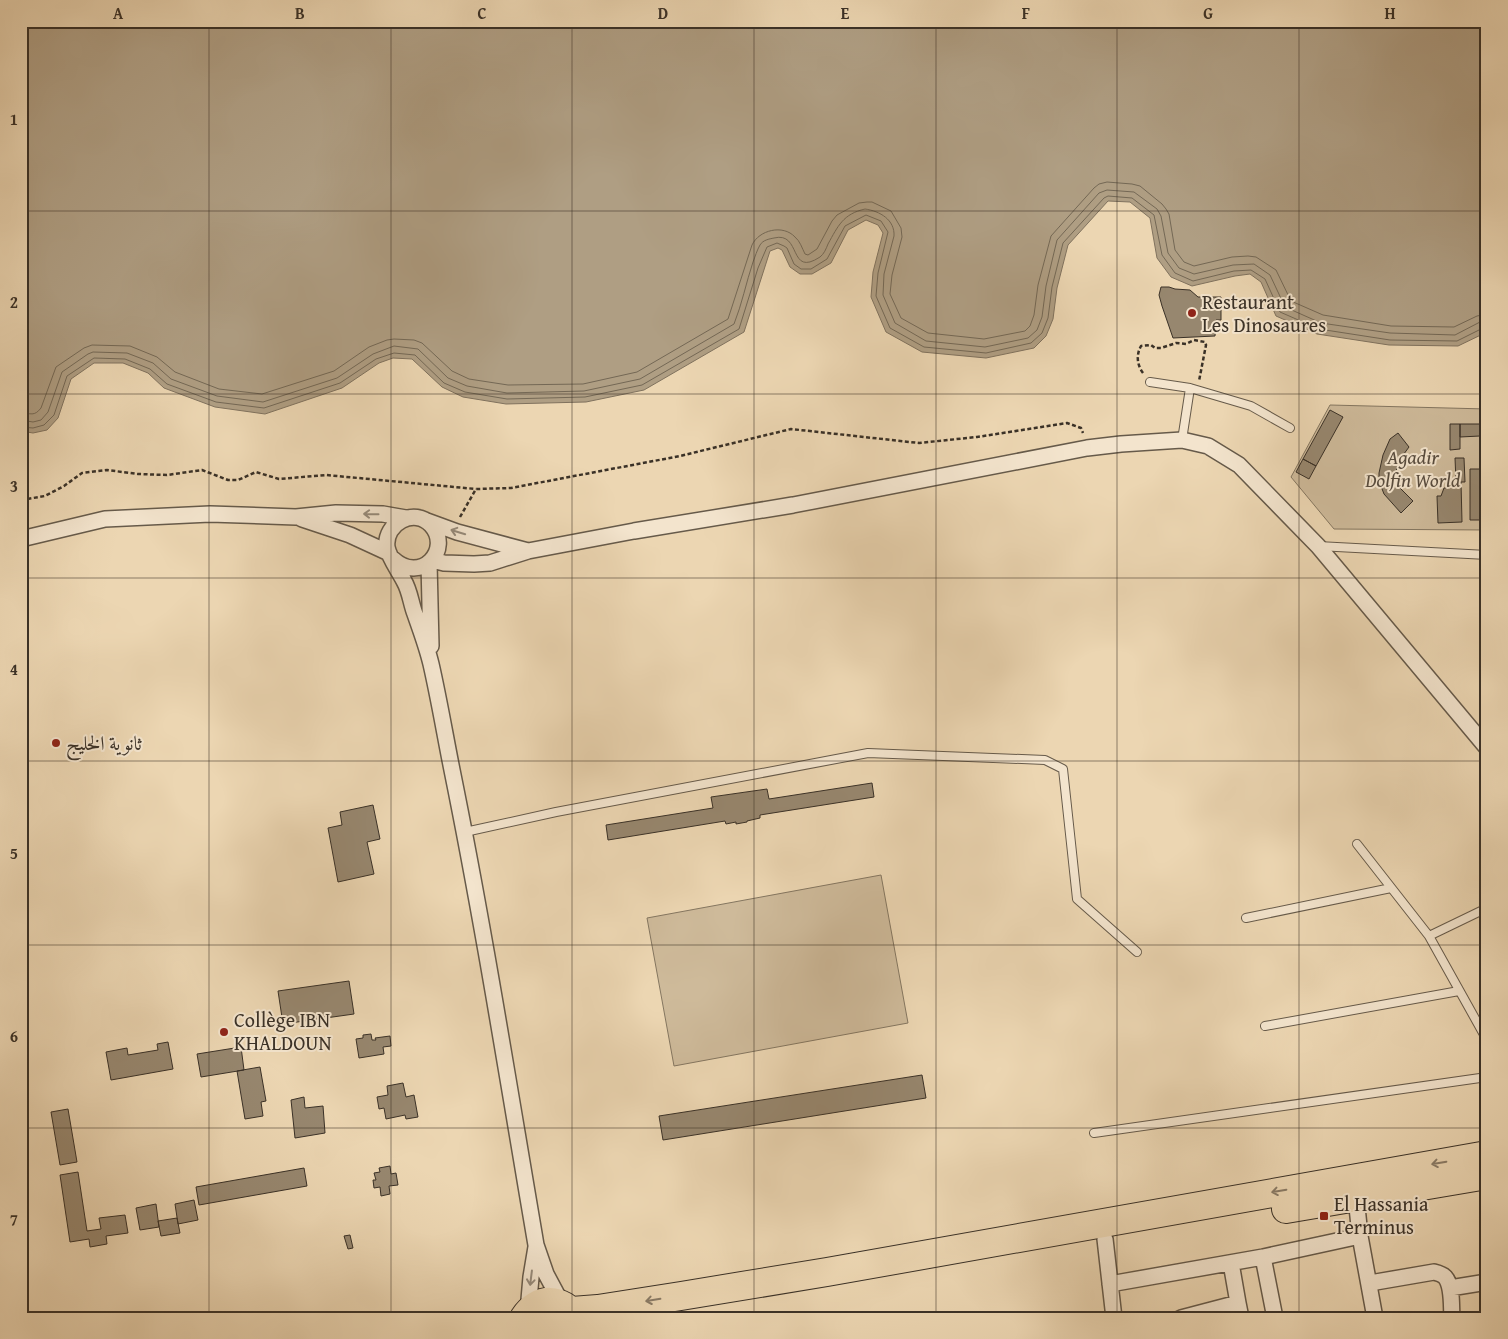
<svg xmlns="http://www.w3.org/2000/svg" width="1508" height="1339" viewBox="0 0 1508 1339" font-family="'Gentium Book Plus',Amiri,serif">
  <rect width="100%" height="100%" fill="#ecd6b2"/>
  <filter id="stains"><feTurbulence type="fractalNoise" baseFrequency=".004" numOctaves="4"/><feColorMatrix values="0 0 0 0 .2 0 0 0 0 .09 0 0 0 0 .02 0 0 0 .5 -.17"/></filter>
  <radialGradient id="worn" r=".72"><stop offset=".6" stop-color="#630" stop-opacity="0"/><stop offset="1" stop-color="#630" stop-opacity=".3"/></radialGradient>
  <!-- green -->
  <path fill="#ceba9a" stroke="#847660" d="M 1330,405 L 1487,409 L 1487,530 L 1334,529 L 1291,477 Z
    M 881,875 L 908,1023 L 674,1066 L 647,918 Z"/>
  <!-- water -->
  <path fill="#af9e83" stroke="#80725e" d="M 21,21 L 1487,21 L 1487,332 L 1458,346 L 1389,345 L 1317,334 L 1276,316 L 1261,282 L 1250,274 L 1235,276 L 1192,286 L 1171,277 L 1157,258 L 1150,218 L 1130,202 L 1108,201 L 1068,245 L 1057,288 L 1053,319 L 1046,336 L 1034,348 L 986,358 L 922,352 L 886,332 L 871,297 L 873,272 L 883,233 L 878,225 L 866,220 L 848,230 L 831,263 L 812,274 L 800,274 L 790,267 L 782,250 L 778,248 L 770,251 L 744,332 L 644,390 L 586,402 L 506,404 L 463,397 L 442,387 L 412,359 L 393,358 L 379,363 L 342,388 L 265,414 L 215,407 L 164,388 L 148,373 L 123,363 L 94,363 L 71,379 L 58,418 L 47,430 L 33,433 L 21,431 Z"/>
  <g fill="none" stroke-linecap="round" stroke-linejoin="round">
    <!-- shore -->
    <path stroke="#746855" stroke-width="1" d="M 21,413 C 31,413 34,417 41,408 L 56,367 L 84,348 L 92,345 L 130,346 L 157,357 L 175,372 L 219,389 L 262,394 L 334,371 L 369,347 L 387,340 L 394,339 L 414,340 L 422,343 L 452,371 L 469,379 L 508,385 L 583,384 L 637,372 L 728,319 L 752,245 C 759,230 783,224 795,237 C 800,241 802,248 805,254 L 808,255 L 817,249 L 832,221 L 837,215 L 859,203 L 867,202 L 872,202 L 891,211 L 901,228 L 902,237 L 892,275 L 890,294 L 901,318 L 928,333 L 984,339 L 1025,331 L 1030,326 L 1034,315 L 1038,285 L 1051,236 L 1094,188 L 1099,184 L 1107,182 L 1132,184 L 1140,186 L 1162,204 L 1166,209 L 1169,214 L 1175,250 L 1184,262 L 1194,266 L 1232,257 L 1248,256 L 1256,257 L 1276,270 L 1291,301 L 1323,315 L 1391,326 L 1454,327 L 1477,316 L 1487,314
      M 21,420 L 33,422 L 41,420 L 48,412 L 62,372 L 88,354 L 93,352 L 127,353 L 153,363 L 171,379 L 217,396 L 263,402 L 337,378 L 373,354 L 394,346 L 418,349 L 448,378 L 467,386 L 507,393 L 584,391 L 640,379 L 734,324 C 742,304 746,283 753,262 C 755,257 757,250 760,245 C 763,240 769,239 774,238 C 802,231 788,278 820,257 C 824,254 826,249 828,244 C 838,226 843,214 865,209 C 880,211 895,220 894,236 L 884,274 L 883,295 L 895,323 L 926,341 L 985,347 L 1028,338 L 1037,330 L 1042,317 L 1046,286 L 1057,240 L 1099,193 L 1107,190 L 1134,192 L 1157,209 L 1161,216 L 1168,253 L 1179,268 L 1194,274 L 1233,265 L 1254,264 L 1270,275 L 1285,307 L 1321,323 L 1390,333 L 1455,335 L 1480,322 L 1487,321
      M 21,427 L 33,428 L 44,425 L 54,415 L 67,376 L 94,358 L 125,359 L 150,369 L 167,384 L 216,402 L 264,408 L 340,383 L 376,359 L 394,353 L 415,355 L 444,383 L 465,392 L 507,399 L 585,397 L 642,385 L 739,329 L 758,268 L 767,247 L 777,243 L 784,246 L 787,248 L 794,264 L 801,269 L 811,269 L 827,259 L 845,226 L 866,215 L 881,221 L 888,232 L 878,273 L 876,296 L 890,328 L 924,347 L 986,353 L 1031,343 L 1042,333 L 1048,318 L 1052,287 L 1063,243 L 1104,198 L 1108,196 L 1132,198 L 1154,215 L 1162,255 L 1175,273 L 1193,281 L 1234,271 L 1251,270 L 1265,279 L 1280,312 L 1319,329 L 1390,340 L 1457,341 L 1483,328 L 1487,328"/>
  </g>
  <!-- building -->
  <path fill="#97876f" stroke="#3a3127" d="M 1161,287 L 1169,287 L 1175,289 L 1190,290 L 1198,297 L 1221,297 L 1221,320 L 1216,320 L 1215,336 L 1173,338 L 1162,306 L 1159,295 Z
    M 1330,410 L 1343,417 L 1316,466 L 1303,459 Z
    M 1450,424 L 1460,424 L 1460,449 L 1450,450 Z
    M 1460,424 L 1480,424 L 1480,436 L 1460,437 Z
    M 1398,433 L 1409,447 L 1398,462 L 1396,472 L 1397,480 L 1400,488 L 1413,501 L 1401,513 L 1384,494 L 1379,481 L 1379,473 L 1383,455 L 1390,439 Z
    M 1455,458 L 1464,458 L 1465,482 L 1456,482 Z
    M 1303,459 L 1316,466 L 1309,479 L 1296,472 Z
    M 1470,469 L 1481,469 L 1482,520 L 1470,520 Z
    M 1456,482 L 1461,482 L 1462,522 L 1438,523 L 1437,496 L 1441,496 L 1444,488 L 1456,487 Z
    M 872,783 L 874,797 L 760,815 L 760,818 L 747,821 L 747,822 L 736,824 L 736,822 L 726,824 L 725,821 L 608,840 L 606,825 L 713,808 L 711,797 L 767,789 L 769,799 Z
    M 373,805 L 380,839 L 367,842 L 374,874 L 338,882 L 328,828 L 342,825 L 340,812 Z
    M 349,981 L 354,1014 L 283,1024 L 278,991 Z
    M 371,1034 L 372,1040 L 376,1040 L 375,1038 L 390,1036 L 391,1046 L 383,1047 L 384,1054 L 359,1058 L 356,1039 L 363,1038 L 363,1035 Z
    M 168,1042 L 173,1069 L 111,1080 L 106,1052 L 127,1048 L 128,1055 L 158,1050 L 157,1044 Z
    M 241,1047 L 244,1070 L 201,1077 L 197,1054 Z
    M 260,1067 L 266,1101 L 261,1102 L 263,1116 L 245,1119 L 237,1071 Z
    M 922,1075 L 926,1098 L 663,1140 L 659,1116 Z
    M 403,1083 L 406,1097 L 414,1095 L 418,1117 L 406,1119 L 405,1115 L 386,1119 L 384,1108 L 379,1109 L 377,1097 L 388,1095 L 387,1086 Z
    M 304,1097 L 305,1108 L 323,1106 L 325,1133 L 295,1138 L 291,1100 Z
    M 68,1109 L 77,1162 L 60,1165 L 51,1112 Z
    M 390,1166 L 391,1174 L 396,1173 L 398,1185 L 389,1186 L 390,1194 L 381,1196 L 380,1187 L 374,1188 L 373,1180 L 376,1180 L 374,1173 L 380,1172 L 379,1168 Z
    M 304,1168 L 307,1186 L 199,1205 L 196,1187 Z
    M 78,1172 L 87,1231 L 101,1229 L 99,1218 L 125,1215 L 128,1233 L 106,1236 L 107,1244 L 90,1247 L 89,1239 L 70,1242 L 60,1175 Z
    M 194,1200 L 198,1220 L 178,1224 L 175,1204 Z
    M 156,1204 L 159,1227 L 140,1230 L 136,1208 Z
    M 177,1218 L 180,1233 L 161,1236 L 158,1221 Z
    M 350,1235 L 353,1248 L 348,1249 L 344,1236 Z"/>
  <g fill="none" stroke-linecap="round" stroke-linejoin="round">
    <!-- lane casing -->
    <g stroke="#665a4a" stroke-width="10">
      <path id="lane" d="M 1150,382 L 1190,388 L 1182,440
        M 1190,388 L 1251,406 L 1290,428
        M 1318,546 L 1487,555
        M 465,832 L 556,812 L 868,753 L 1045,760 L 1063,769 L 1077,899 L 1137,952
        M 1357,844 L 1429,936
        M 1487,908 L 1429,936 L 1487,1040
        M 1246,918 L 1391,888
        M 1265,1026 L 1459,991
        M 1094,1133 L 1487,1077"/>
    </g>
    <!-- street casing -->
    <g stroke="#665a4a" stroke-width="18">
      <path id="street" d="M 302,519 L 350,535 L 389,553
        M 427,521 L 457,532 L 528,551
        M 21,539 L 105,519 L 210,514 L 296,517 L 336,513 L 383,514 L 406,518
        M 393,559 C 421,585 453,549 431,525 C 415,507 384,523 387,547 C 389,558 399,571 404,581 C 410,591 411,604 415,614 C 421,631 427,647 431,664 C 439,699 445,735 452,770 C 484,928 509,1087 536,1245 L 546,1274 L 562,1304
        M 432,560 L 444,563 L 474,564 L 490,563 L 528,551 L 634,531 L 793,505 L 1087,448 L 1121,444 L 1182,440 L 1208,446 L 1239,465 L 1318,546 L 1487,748
        M 429,563 L 431,646
        M 1356,1197 L 1360,1236 L 1375,1318
        M 1105,1239 L 1114,1318
        M 1263,1257 L 1275,1318
        M 1231,1263 L 1238,1303
        M 1370,1283 L 1434,1272 C 1438,1273 1442,1274 1445,1277 C 1453,1286 1451,1306 1452,1318
        M 1110,1284 L 1263,1257 L 1360,1236
        M 1450,1288 L 1487,1282
        M 528,1311 L 531,1277 L 536,1247
        M 1181,1318 L 1238,1303 L 1241,1318"/>
    </g>
    <!-- highway casing -->
    <g stroke="#3a3127" stroke-width="30">
      <path id="highway" d="M 1286,1209 L 1487,1175
        M 572,1311 L 598,1309 L 681,1296 L 827,1272 L 1487,1155
        M 524,1318 C 538,1296 562,1297 576,1318"/>
    </g>
    <!-- path -->
    <path stroke="#3a3127" stroke-width="2.5" stroke-dasharray="4 2.5" stroke-linecap="butt" d="M 1143,373 C 1137,365 1136,355 1141,346 L 1151,345 L 1155,348 L 1161,348 L 1176,343 L 1186,344 L 1194,340 L 1205,342 L 1206,345 L 1199,381
      M 21,498 L 27,499 L 45,496 L 64,486 L 82,473 L 107,470 L 138,474 L 167,475 L 202,470 L 228,480 L 238,480 L 256,472 L 279,479 L 326,475 L 476,489
      M 460,517 L 476,489 L 511,488 L 680,456 L 791,429 L 919,443 L 977,437 L 1067,423 L 1081,428 L 1083,433"/>
    <!-- lane -->
    <use href="#lane" stroke="#f3e4cd" stroke-width="8"/>
    <!-- street -->
    <use href="#street" stroke="#f3e4cd" stroke-width="15"/>
    <!-- highway -->
    <use href="#highway" stroke="#ecd6b2" stroke-width="28"/>
  </g>
  <!-- one-way arrows -->
  <defs><path id="oneway-shaft" d="M-6 0H5M1.5-3L5.5 0L1.5 3" fill="none" stroke-width="1.6" stroke-linecap="round" stroke-linejoin="round" transform="scale(1.25)"/></defs>
  <g stroke="#968a7a">
    <use href="#oneway-shaft" transform="translate(371 514) rotate(-179)"/>
    <use href="#oneway-shaft" transform="translate(458 532) rotate(-163)"/>
    <use href="#oneway-shaft" transform="translate(531 1278) rotate(97)"/>
  </g>
  <g stroke="#8a7b66">
    <use href="#oneway-shaft" transform="translate(1439 1163) rotate(170)"/>
    <use href="#oneway-shaft" transform="translate(1279 1191) rotate(170)"/>
    <use href="#oneway-shaft" transform="translate(653 1300) rotate(171)"/>
  </g>
  <!-- grid -->
  <path fill="none" stroke="#3a3127" stroke-width="1" stroke-opacity="0.55" d="M 209,21 L 209,1318M 391,21 L 391,1318M 572,21 L 572,1318M 754,21 L 754,1318M 936,21 L 936,1318M 1117,21 L 1117,1318M 1299,21 L 1299,1318M 21,211 L 1487,211M 21,394 L 1487,394M 21,578 L 1487,578M 21,761 L 1487,761M 21,945 L 1487,945M 21,1128 L 1487,1128"/>
  <!-- markers -->
  <g fill="#8f2418" stroke="#f3e4cd" stroke-width="2">
    <circle cx="1192" cy="313" r="5"/>
    <circle cx="56" cy="743" r="5"/>
    <circle cx="224" cy="1032" r="5"/>
    <rect x="1319" y="1211" width="10" height="10" rx="2.5"/>
  </g>
  <g text-anchor="middle" stroke-width="4" stroke-linejoin="round" paint-order="stroke">
    <!-- poi labels -->
    <g font-size="20" fill="#3a3127" stroke="#f3e4cd" text-anchor="start">
      <text x="1202" y="309">Restaurant<tspan x="1202" dy="23">Les Dinosaures</tspan></text>
      <text x="66" y="750">ثانوية الخليج</text>
      <text x="234" y="1027">Collège IBN<tspan x="234" dy="23">KHALDOUN</tspan></text>
      <text x="1334" y="1211">El Hassania<tspan x="1334" dy="23">Terminus</tspan></text>
    </g>
    <!-- park labels -->
    <g font-size="20" font-style="italic" fill="#584c3e" stroke="#f3e4cd">
      <text x="1413" y="464">Agadir<tspan x="1413" dy="23">Dolfin World</tspan></text>
    </g>
  </g>
  <!-- margin -->
  <rect width="1508" height="1339" fill="none" stroke="#ecd6b2" stroke-width="55"/>
  <rect x="28" y="28" width="1452" height="1284" fill="none" stroke="#3a3127" stroke-width="2"/>
  <g font-size="16" text-anchor="middle" font-weight="bold" fill="#3a3127">
    <text x="118" y="19">A</text>
    <text x="300" y="19">B</text>
    <text x="482" y="19">C</text>
    <text x="663" y="19">D</text>
    <text x="845" y="19">E</text>
    <text x="1026" y="19">F</text>
    <text x="1208" y="19">G</text>
    <text x="1390" y="19">H</text>
    <text x="14" y="125">1</text>
    <text x="14" y="308">2</text>
    <text x="14" y="492">3</text>
    <text x="14" y="675">4</text>
    <text x="14" y="859">5</text>
    <text x="14" y="1042">6</text>
    <text x="14" y="1225">7</text>
  </g>
  <rect width="100%" height="100%" filter="url(#stains)"/>
  <rect width="100%" height="100%" fill="url(#worn)"/>
</svg>
